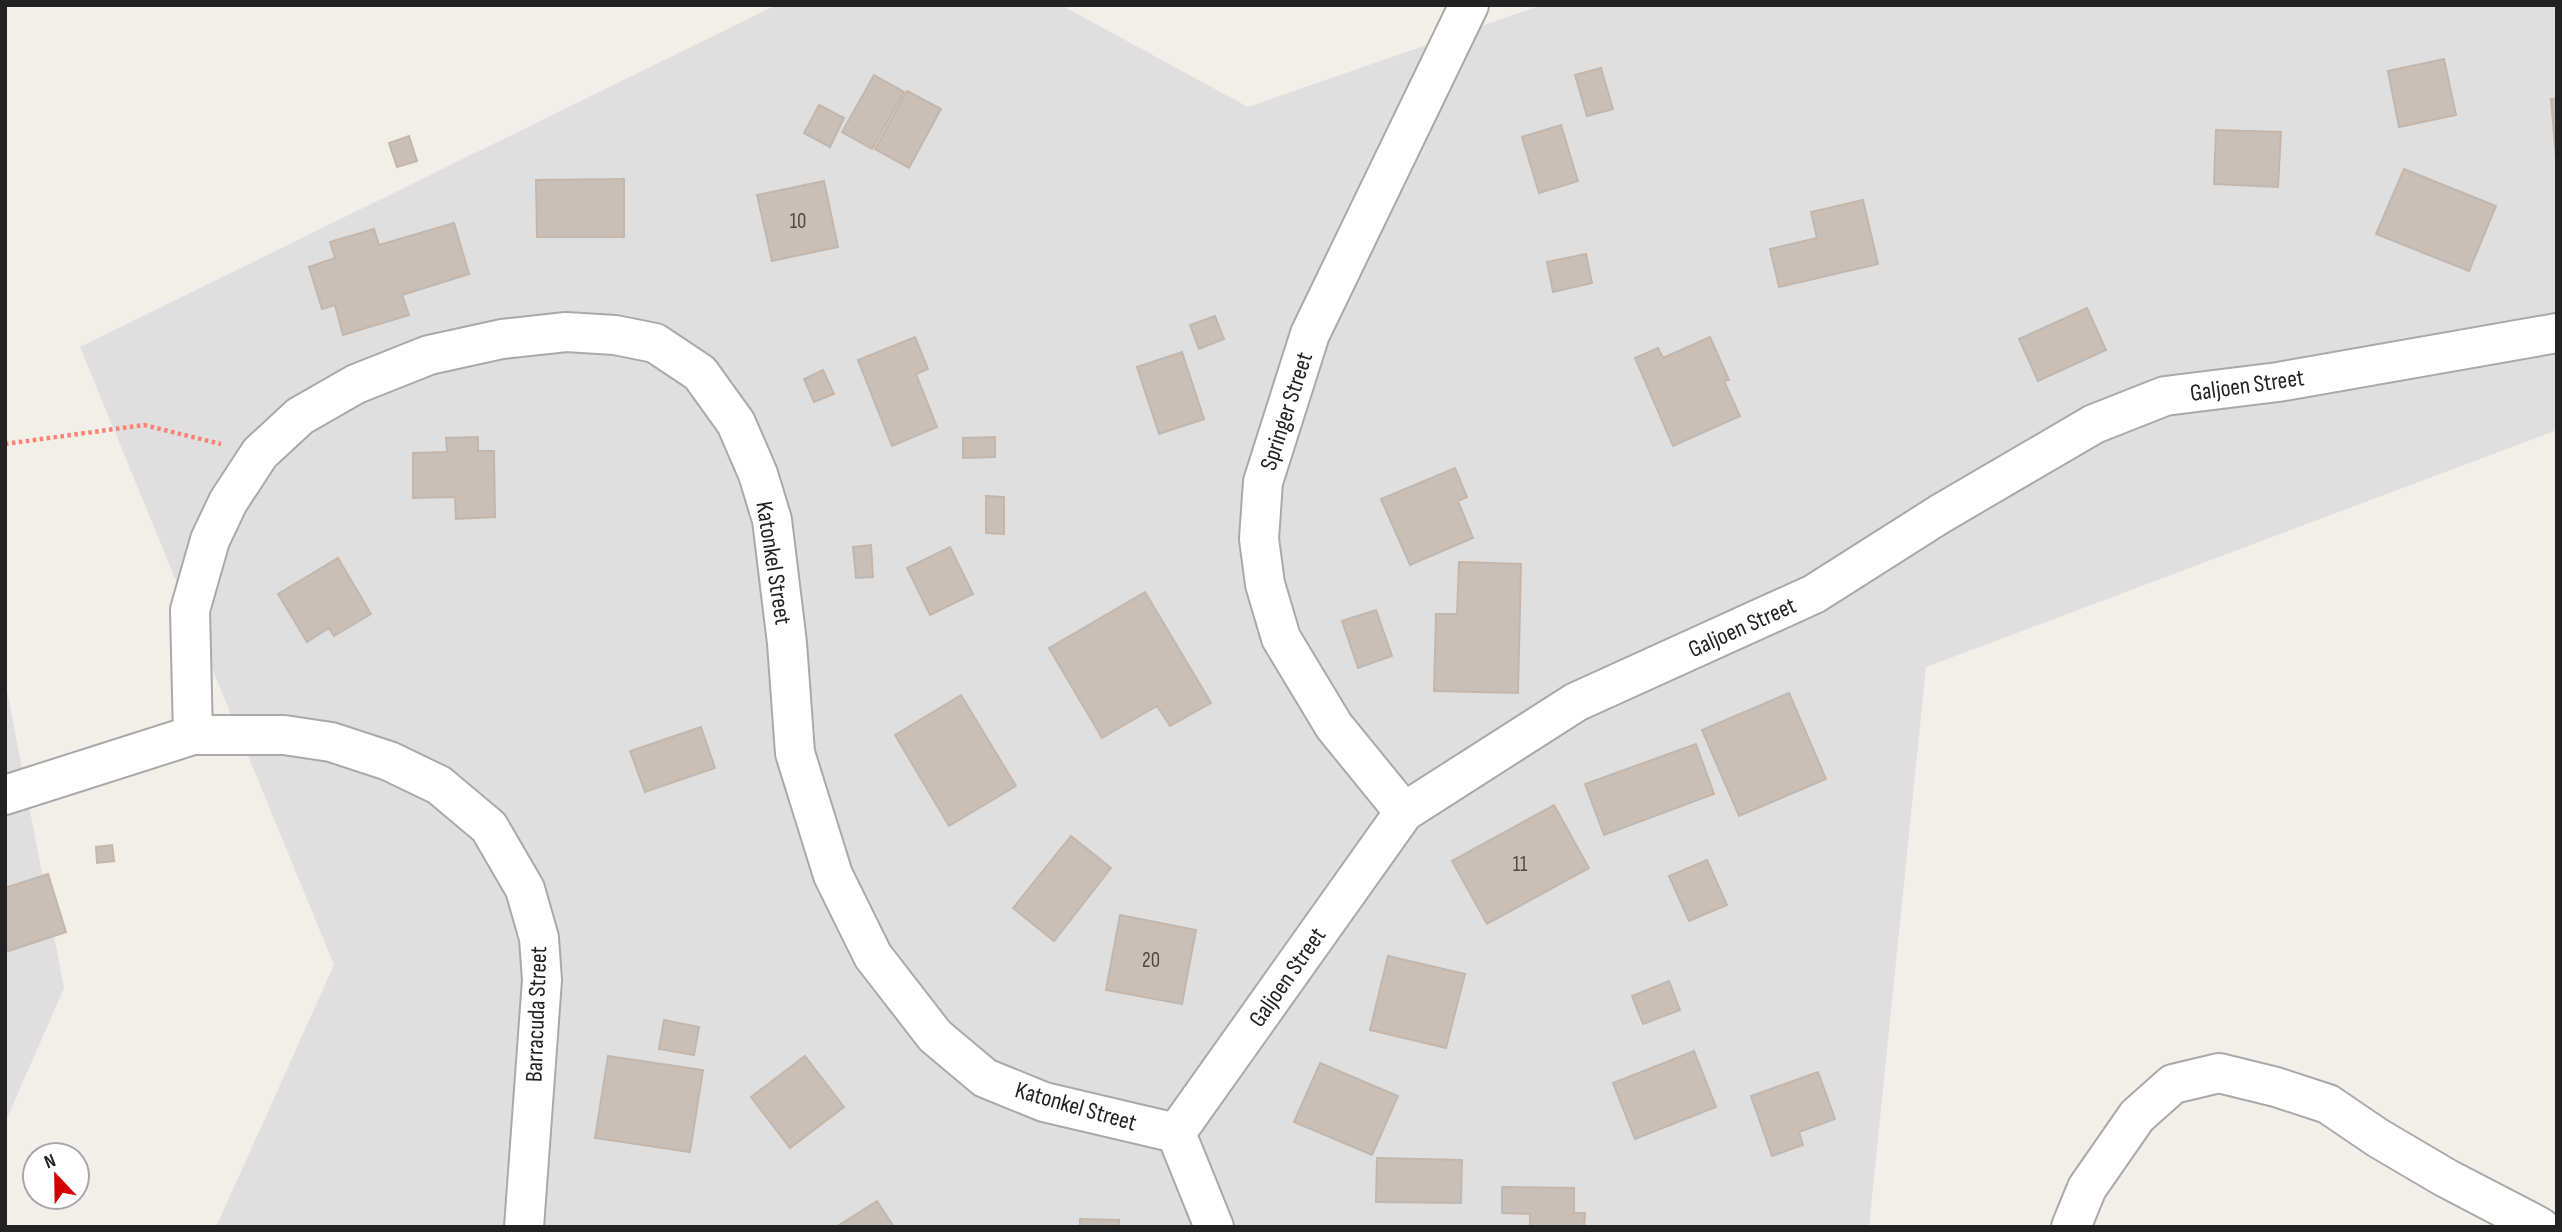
<svg xmlns="http://www.w3.org/2000/svg" width="2562" height="1232" viewBox="0 0 2562 1232" font-family="'Sofia Sans Condensed',sans-serif">
  <rect width="100%" height="100%" fill="#f2efe9"/>
  <!-- residential -->
  <path fill="#e0dfdf" d="M 776,5 L 1061,5 L 1248,107 L 1542,5 L 2557,5 L 2557,430 L 1926,667 L 1869,1227 L 216,1227 L 334,965 L 80,347 Z
    M 5,680 L 64,988 L 5,1123 Z"/>
  <!-- building -->
  <path fill="#c7bfb8" stroke="#c4b6ab" stroke-width="2" d="M 2444,59 L 2456,115 L 2399,127 L 2388,71 Z
    M 1601,68 L 1613,109 L 1587,116 L 1575,75 Z
    M 874,75 L 904,92 L 872,149 L 842,132 Z
    M 907,91 L 941,109 L 909,168 L 875,149 Z
    M 2551,99 L 2557,99 L 2557,169 Z
    M 819,105 L 844,118 L 830,147 L 804,133 Z
    M 1561,125 L 1578,181 L 1539,193 L 1522,137 Z
    M 2216,130 L 2281,132 L 2278,187 L 2214,184 Z
    M 409,136 L 417,161 L 397,167 L 389,143 Z
    M 2404,169 L 2496,206 L 2469,271 L 2376,234 Z
    M 624,179 L 624,237 L 537,237 L 536,180 Z
    M 824,181 L 838,247 L 772,261 L 757,195 Z
    M 1863,200 L 1878,264 L 1779,287 L 1770,249 L 1817,238 L 1811,212 Z
    M 454,223 L 469,274 L 402,295 L 409,315 L 343,335 L 335,305 L 322,309 L 309,267 L 335,258 L 330,242 L 374,229 L 379,245 Z
    M 1586,254 L 1592,283 L 1553,292 L 1547,262 Z
    M 2087,308 L 2106,350 L 2038,381 L 2019,339 Z
    M 1215,316 L 1224,339 L 1199,349 L 1190,325 Z
    M 915,337 L 928,369 L 916,374 L 937,427 L 892,446 L 858,360 Z
    M 1710,337 L 1729,380 L 1724,381 L 1740,416 L 1673,446 L 1635,358 L 1658,348 L 1663,358 Z
    M 1182,352 L 1204,419 L 1159,434 L 1137,367 Z
    M 823,370 L 834,394 L 814,402 L 804,379 Z
    M 478,437 L 478,451 L 494,451 L 495,517 L 456,519 L 455,497 L 413,498 L 413,453 L 447,452 L 446,438 Z
    M 995,437 L 995,457 L 963,458 L 963,438 Z
    M 1455,468 L 1467,497 L 1458,501 L 1473,538 L 1410,565 L 1381,499 Z
    M 986,496 L 1004,497 L 1004,534 L 986,533 Z
    M 871,545 L 873,577 L 856,578 L 853,547 Z
    M 950,547 L 973,594 L 930,615 L 907,568 Z
    M 338,558 L 371,614 L 334,636 L 329,628 L 307,642 L 278,594 Z
    M 1459,562 L 1521,564 L 1518,693 L 1434,691 L 1436,614 L 1457,614 Z
    M 1145,592 L 1211,703 L 1170,726 L 1157,706 L 1102,738 L 1049,648 Z
    M 1376,610 L 1392,656 L 1358,668 L 1342,621 Z
    M 1789,693 L 1826,779 L 1739,816 L 1702,730 Z
    M 961,695 L 1016,786 L 949,826 L 895,735 Z
    M 701,727 L 715,768 L 645,792 L 630,751 Z
    M 1696,744 L 1714,794 L 1604,835 L 1585,784 Z
    M 1554,805 L 1589,868 L 1487,924 L 1452,861 Z
    M 1071,836 L 1111,868 L 1054,941 L 1013,908 Z
    M 112,845 L 114,861 L 97,863 L 96,847 Z
    M 1707,860 L 1727,905 L 1689,921 L 1669,876 Z
    M 48,874 L 66,932 L 5,952 L 5,888 Z
    M 1120,915 L 1196,930 L 1182,1004 L 1106,990 Z
    M 1388,956 L 1465,974 L 1446,1048 L 1370,1030 Z
    M 1669,981 L 1680,1010 L 1643,1024 L 1632,996 Z
    M 664,1020 L 699,1027 L 694,1055 L 659,1049 Z
    M 1694,1051 L 1716,1107 L 1635,1139 L 1613,1083 Z
    M 608,1056 L 703,1070 L 690,1152 L 595,1138 Z
    M 805,1056 L 844,1107 L 790,1148 L 751,1097 Z
    M 1320,1063 L 1398,1096 L 1372,1155 L 1294,1122 Z
    M 1818,1072 L 1835,1119 L 1799,1132 L 1803,1145 L 1772,1156 L 1751,1096 Z
    M 1377,1158 L 1462,1160 L 1461,1203 L 1376,1202 Z
    M 1502,1187 L 1574,1188 L 1574,1213 L 1585,1213 L 1584,1227 L 1530,1227 L 1530,1214 L 1502,1213 Z
    M 877,1201 L 894,1227 L 836,1227 Z
    M 1080,1219 L 1119,1220 L 1119,1227 L 1080,1227 Z"/>
  <g fill="none" stroke-linecap="round" stroke-linejoin="round">
    <!-- minor casing -->
    <g stroke="#a9a9a9" stroke-width="42">
      <path id="minor" d="M 193,735 L 190,610 L 210,540 L 228,502 L 260,453 L 300,416 L 356,384 L 429,355 L 502,339 L 566,332 L 615,335 L 655,343 L 700,373 L 736,423 L 758,474 L 772,520 L 787,643 L 795,753 L 833,875 L 873,956 L 935,1036 L 985,1078 L 1044,1102 L 1176,1133
        M 5,795 L 193,735 L 284,735 L 331,742 L 389,761 L 439,785 L 489,827 L 525,889 L 539,938 L 542,980 L 524,1227
        M 1404,812 L 1334,726 L 1281,638 L 1265,584 L 1259,539 L 1263,482 L 1310,334 L 1469,5
        M 1176,1133 L 1404,812 L 1576,702 L 1814,594 L 1940,514 L 2094,424 L 2165,396 L 2278,382 L 2557,333
        M 1176,1133 L 1214,1227
        M 2071,1227 L 2087,1188 L 2137,1116 L 2173,1084 L 2219,1073 L 2276,1087 L 2328,1104 L 2378,1138 L 2446,1178 L 2540,1227"/>
    </g>
    <!-- path -->
    <path stroke="#fa8072" stroke-width="4.5" stroke-dasharray="3.5 3.5" stroke-linecap="butt" d="M 5,444 L 144,425 L 221,444"/>
    <!-- minor -->
    <use href="#minor" stroke="#fff" stroke-width="38"/>
  </g>
  <g text-anchor="middle" stroke-width="5" stroke-linejoin="round" paint-order="stroke">
    <!-- number labels -->
    <g font-size="21" fill="#4b4948">
      <text x="798" y="228">10</text>
      <text x="1520" y="871">11</text>
      <text x="1151" y="967">20</text>
    </g>
    <!-- street labels -->
    <g font-size="24" fill="#222" stroke="#fff">
      <text transform="translate(2247 385) rotate(-8)" y="8">Galjoen Street</text>
      <text transform="translate(1286 411) rotate(-72)" y="8">Springer Street</text>
      <text transform="translate(774 563) rotate(81)" y="8">Katonkel Street</text>
      <text transform="translate(1742 627) rotate(-24)" y="8">Galjoen Street</text>
      <text transform="translate(1287 977) rotate(-55)" y="8">Galjoen Street</text>
      <text transform="translate(536 1014) rotate(-88)" y="8">Barracuda Street</text>
      <text transform="translate(1076 1106) rotate(16)" y="8">Katonkel Street</text>
    </g>
  </g>
  <!-- border -->
  <rect width="2562" height="1232" fill="none" stroke="#222222" stroke-width="14"/>
  <!-- north arrow -->
  <g transform="translate(56 1176) rotate(338)"><circle r="33" fill="#ffffff" stroke="#a7a7a7" stroke-width="2"/>
  <path d="M0-5L12 26L0 18L-12 26Z" fill="#d40000"/>
  <text y="-10" font-size="19" font-weight="bold" text-anchor="middle" fill="#222222">N</text>
  </g>
</svg>
